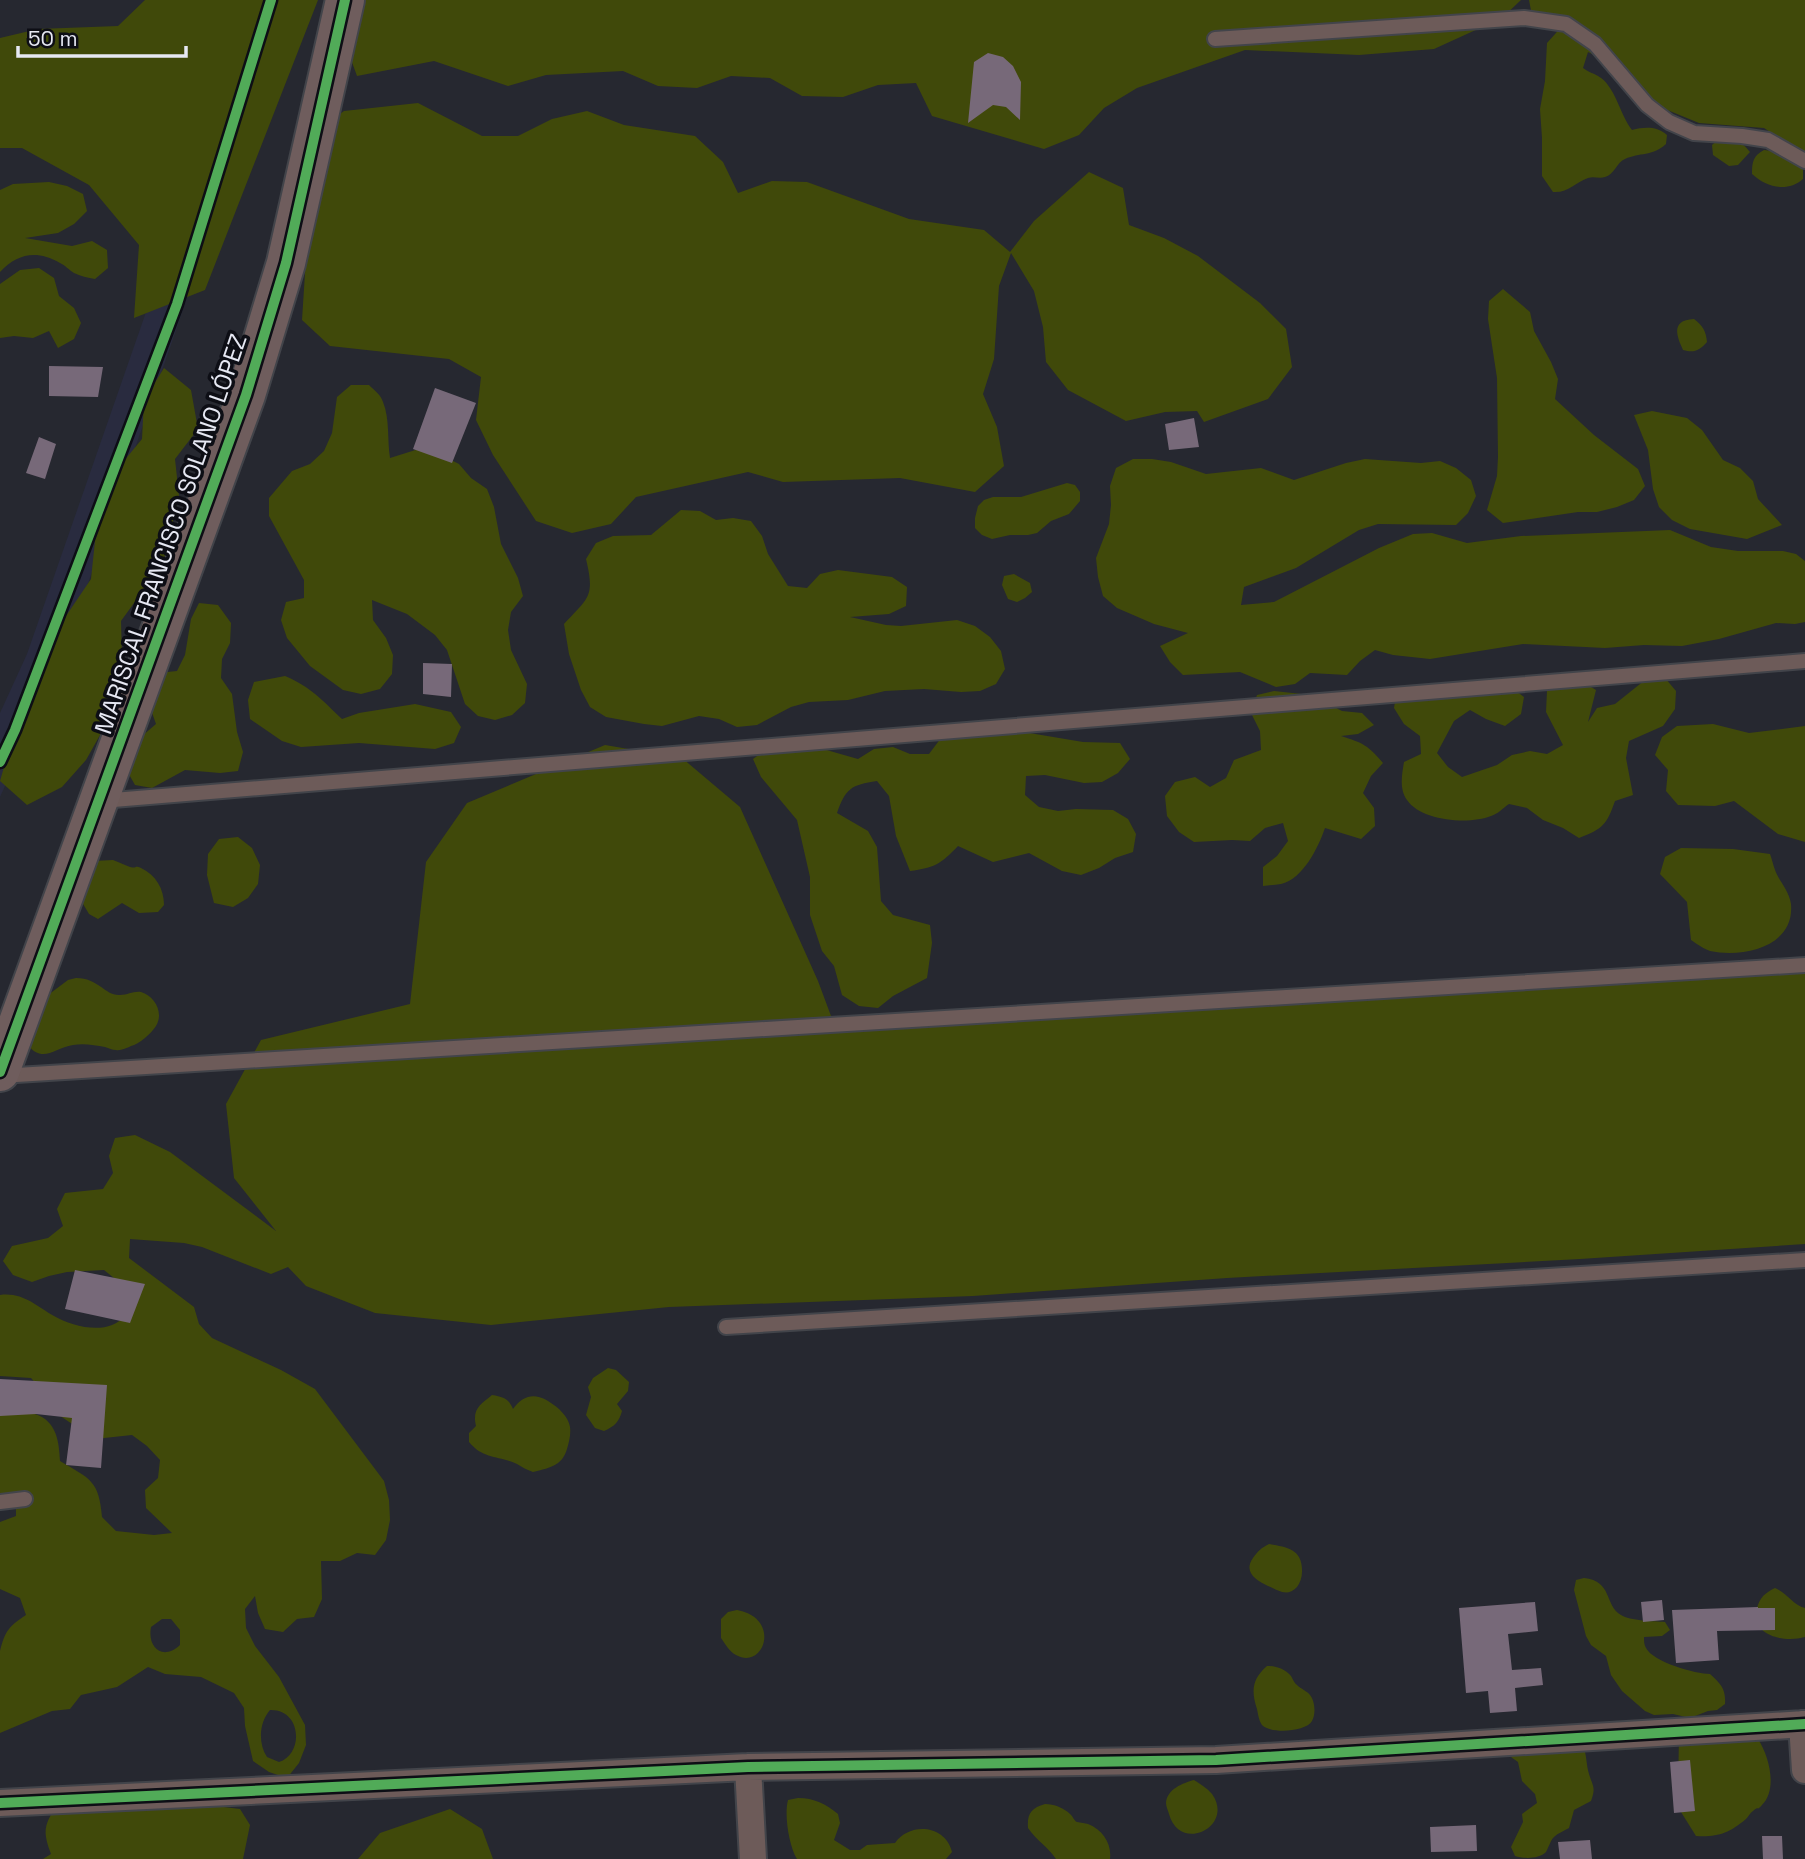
<svg xmlns="http://www.w3.org/2000/svg" width="1805" height="1859" viewBox="0 0 1805 1859" font-family="'Space Grotesk',sans-serif">
  <rect width="100%" height="100%" fill="#262830"/>
  <!-- built -->
  <path fill="#292b3f" d="M 224,88 L 257,97 L 59,667 L 0,797 L 0,713 L 27,654 Z"/>
  <!-- green -->
  <path fill="#40490a" fill-rule="evenodd" d="M 145,0 L 318,0 L 205,290 L 134,318 L 139,245 L 89,185 L 22,148 L 0,148 L 0,38 L 38,29 L 118,26 Z
    M 355,0 L 1521,0 L 1502,18 L 1434,49 L 1359,55 L 1245,50 L 1137,88 L 1104,108 L 1079,135 L 1044,149 L 932,116 L 916,83 L 878,85 L 843,97 L 802,96 L 770,78 L 731,76 L 697,88 L 658,86 L 623,71 L 546,75 L 508,86 L 434,61 L 357,76 L 349,54 Z
    M 1529,0 L 1805,0 L 1805,155 L 1764,128 L 1699,123 L 1643,100 L 1617,66 L 1588,52 L 1583,68 C 1588,72 1593,73 1598,76 C 1615,85 1620,115 1632,130 C 1645,127 1656,126 1667,135 L 1666,144 C 1652,157 1640,152 1625,159 C 1617,162 1614,175 1605,177 C 1599,179 1594,176 1588,178 C 1574,183 1569,193 1553,192 L 1542,176 L 1542,138 L 1540,109 L 1545,81 L 1547,43 L 1564,24 L 1533,21 Z
    M 418,103 L 482,136 L 518,136 L 552,119 L 587,111 L 624,125 L 695,136 L 723,162 L 738,193 L 772,181 L 807,182 L 909,219 L 984,230 L 1010,252 L 1034,221 L 1089,172 L 1123,188 L 1129,225 L 1164,238 L 1198,256 L 1260,303 L 1286,329 L 1292,367 L 1268,399 L 1204,422 L 1197,411 L 1165,412 L 1126,421 L 1068,390 L 1046,362 L 1043,327 L 1034,291 L 1011,253 L 999,286 L 994,359 L 983,394 L 997,427 L 1004,466 L 975,492 L 900,478 L 783,482 L 748,472 L 636,497 L 611,524 L 572,533 L 536,521 L 493,455 L 476,420 L 481,377 L 449,359 L 330,346 L 302,320 L 314,133 L 344,111 Z
    M 1719,139 C 1733,139 1741,140 1750,152 L 1738,165 L 1729,166 L 1713,155 L 1712,145 Z
    M 1764,150 C 1778,151 1794,159 1803,170 L 1803,179 C 1787,193 1766,187 1752,174 C 1752,162 1753,156 1764,150 Z
    M 49,182 L 67,186 L 83,194 L 87,211 L 74,224 L 58,233 L 25,238 L 72,246 L 92,241 L 107,250 L 108,268 L 95,279 C 88,278 80,276 74,273 C 69,270 65,265 60,263 C 37,250 18,253 0,272 L 0,190 L 13,184 Z
    M 39,268 L 54,278 L 59,296 L 74,308 L 81,323 L 74,339 L 58,348 L 49,331 L 33,338 L 14,336 L 0,338 L 0,284 L 20,270 Z
    M 1503,289 L 1530,312 L 1534,331 L 1551,362 L 1558,379 L 1555,399 L 1594,435 L 1638,469 L 1645,486 L 1634,500 L 1617,507 L 1597,512 L 1578,512 L 1503,523 L 1487,510 L 1497,476 L 1498,457 L 1497,378 L 1488,319 L 1489,301 Z
    M 1694,319 C 1703,326 1706,331 1707,342 C 1699,351 1694,353 1683,350 C 1676,335 1671,320 1694,319 Z
    M 164,368 L 191,390 L 198,429 L 175,459 L 179,496 L 163,563 L 121,621 L 122,658 L 104,728 L 86,760 L 62,787 L 27,805 L 0,781 L 21,708 L 40,677 L 49,641 L 91,579 L 95,541 L 118,468 L 142,439 L 144,400 Z
    M 351,385 L 369,385 C 374,390 381,395 383,402 C 390,419 387,440 390,458 L 425,447 L 459,464 L 471,478 L 487,489 L 494,507 L 501,544 L 518,578 L 523,596 L 511,612 L 508,630 L 511,650 L 527,684 L 525,703 L 512,715 L 495,720 L 478,716 L 465,704 L 447,650 L 435,635 L 407,614 L 372,600 L 373,620 L 386,638 L 393,655 L 392,674 L 380,689 L 361,694 L 343,690 L 310,666 L 287,638 L 281,620 L 286,602 L 304,598 L 304,580 L 269,516 L 269,498 L 292,471 L 310,464 L 324,451 L 332,433 L 337,397 Z
    M 1652,411 L 1687,418 L 1702,430 L 1723,460 L 1740,468 L 1753,481 L 1758,499 L 1782,525 L 1747,539 L 1690,529 L 1672,520 L 1659,507 L 1653,489 L 1648,450 L 1634,415 Z
    M 1133,459 L 1152,459 L 1171,462 L 1206,474 L 1261,468 L 1294,480 L 1346,463 L 1365,459 L 1421,463 L 1440,461 L 1456,468 L 1471,480 L 1476,496 L 1468,513 L 1456,525 L 1378,524 L 1359,530 L 1296,568 L 1244,587 L 1241,605 L 1274,602 L 1379,548 L 1413,534 L 1432,533 L 1467,543 L 1521,536 L 1670,530 L 1711,547 L 1738,551 L 1783,551 L 1796,554 L 1805,561 L 1805,622 L 1795,624 L 1776,623 L 1719,639 L 1682,646 L 1644,645 L 1605,648 L 1523,644 L 1430,659 L 1393,655 L 1375,650 L 1360,661 L 1347,675 L 1310,673 L 1295,684 L 1276,687 L 1240,672 L 1183,675 L 1170,662 L 1160,646 L 1188,633 L 1154,624 L 1117,608 L 1103,596 L 1098,577 L 1096,558 L 1109,524 L 1111,505 L 1110,486 L 1116,468 Z
    M 1067,483 L 1075,485 L 1080,492 L 1080,501 L 1069,514 L 1051,521 L 1037,533 L 1028,535 L 1010,535 L 992,539 L 982,535 L 975,528 L 975,518 L 978,506 L 984,500 L 993,497 L 1021,497 Z
    M 681,510 L 700,511 L 716,520 L 733,518 L 751,521 L 762,536 L 768,554 L 788,586 L 807,588 L 820,574 L 838,570 L 892,577 L 907,587 L 906,606 L 889,614 L 850,617 L 886,625 L 901,626 L 957,620 L 975,626 L 990,637 L 1001,651 L 1005,669 L 996,684 L 980,691 L 961,692 L 924,689 L 885,691 L 848,700 L 809,702 L 791,707 L 757,725 L 737,727 L 719,719 L 699,716 L 662,726 L 644,724 L 606,717 L 590,707 L 581,690 L 569,654 L 564,624 C 589,597 595,597 586,559 L 596,543 L 613,536 L 651,535 Z
    M 1014,574 L 1030,583 L 1032,592 L 1025,598 L 1017,602 L 1008,599 L 1002,585 L 1004,576 Z
    M 199,603 L 218,605 L 231,623 L 230,643 L 222,659 L 221,678 L 232,694 L 237,732 L 243,752 L 238,771 L 220,773 L 185,770 L 152,788 L 135,785 L 126,769 L 142,736 L 156,724 L 150,707 L 158,673 L 177,671 L 185,655 L 191,619 Z
    M 285,676 C 311,687 322,700 342,719 L 359,713 L 415,704 L 451,712 L 461,727 L 454,743 L 435,749 L 359,743 L 301,747 L 282,741 L 250,719 L 248,700 L 254,682 Z
    M 1665,678 L 1676,691 L 1675,709 L 1663,726 L 1629,741 L 1626,758 L 1633,795 L 1615,801 C 1607,824 1603,829 1579,838 L 1563,828 L 1543,820 L 1527,808 L 1509,804 C 1503,808 1498,814 1491,816 C 1469,825 1421,821 1407,800 C 1399,789 1402,774 1404,762 L 1421,754 L 1420,736 L 1404,724 L 1394,708 L 1397,689 L 1508,685 L 1524,697 L 1521,714 L 1505,726 L 1486,719 L 1470,710 L 1454,721 L 1437,753 L 1448,767 L 1462,777 L 1497,765 L 1512,755 L 1530,751 L 1547,754 L 1563,745 L 1546,712 L 1547,691 L 1562,679 L 1581,681 L 1596,690 L 1588,722 L 1597,708 L 1615,704 L 1645,680 Z
    M 1274,691 L 1311,695 L 1342,711 L 1362,713 L 1374,725 L 1358,734 L 1341,736 C 1363,743 1368,745 1383,763 L 1371,776 L 1363,793 L 1374,808 L 1375,826 L 1361,839 L 1325,828 C 1318,848 1303,879 1281,884 C 1275,885 1269,885 1263,886 L 1263,867 L 1277,856 L 1288,841 L 1283,823 L 1265,828 L 1250,841 L 1232,840 L 1194,842 L 1179,832 L 1167,816 L 1165,796 L 1175,782 L 1195,777 L 1210,787 L 1226,778 L 1234,760 L 1261,750 L 1260,731 L 1251,713 L 1257,695 Z
    M 1713,724 L 1749,733 L 1805,726 L 1805,842 L 1778,834 L 1734,801 L 1715,806 L 1678,805 L 1666,791 L 1668,770 L 1655,755 L 1662,737 L 1677,726 Z
    M 1011,730 L 1083,742 L 1120,743 L 1130,759 L 1118,773 L 1102,782 L 1084,783 L 1045,775 L 1026,776 L 1025,795 L 1039,807 L 1058,811 L 1076,809 L 1113,810 L 1128,819 L 1136,834 L 1133,852 L 1115,858 L 1099,868 L 1081,875 L 1062,871 L 1029,853 L 993,862 L 958,846 C 941,864 934,868 910,871 L 896,836 L 889,796 L 877,781 C 851,785 846,788 837,813 L 868,831 L 877,847 L 881,901 L 893,915 L 930,925 L 932,943 L 927,978 L 893,996 L 878,1008 L 859,1006 L 842,995 L 834,966 L 822,951 L 810,915 L 810,877 L 797,820 L 761,777 L 753,759 L 768,748 L 823,749 L 858,759 L 874,749 L 893,747 L 910,754 L 929,754 L 941,738 Z
    M 605,745 L 682,758 L 740,807 L 818,981 L 834,1024 L 1805,969 L 1805,1244 L 1580,1259 L 1227,1278 L 973,1296 L 669,1307 L 491,1325 L 375,1313 L 306,1286 L 288,1267 L 271,1274 L 202,1247 L 184,1243 L 130,1239 L 129,1258 L 194,1307 L 199,1324 L 212,1338 L 281,1370 L 315,1389 L 384,1481 L 389,1500 L 390,1520 L 386,1540 L 375,1555 L 357,1553 L 340,1561 L 321,1561 L 322,1599 L 314,1617 L 297,1619 L 283,1632 L 265,1629 L 258,1613 L 255,1596 L 245,1609 L 246,1628 L 255,1646 L 279,1677 L 305,1725 L 306,1745 L 299,1763 L 287,1778 L 269,1772 L 253,1761 L 245,1726 L 244,1708 L 234,1693 L 201,1677 L 165,1674 L 148,1667 L 117,1687 L 81,1695 L 70,1709 L 52,1711 L 0,1733 L 0,1651 C 5,1631 9,1626 26,1615 L 20,1598 L 0,1589 L 0,1522 L 16,1516 L 16,1499 L 0,1501 L 0,1415 C 10,1415 26,1411 35,1414 C 57,1421 59,1442 60,1461 C 90,1479 99,1480 102,1517 L 116,1531 L 154,1535 L 172,1533 L 146,1508 L 145,1490 L 158,1478 L 160,1460 L 147,1446 L 132,1435 L 95,1439 L 48,1408 L 43,1391 L 31,1378 L 0,1376 L 0,1295 C 23,1292 36,1306 54,1316 C 69,1325 95,1332 112,1325 C 117,1323 122,1319 126,1317 L 119,1282 L 104,1270 L 67,1272 L 49,1276 L 32,1282 L 13,1275 L 3,1261 L 12,1246 L 48,1238 L 63,1226 L 57,1209 L 65,1193 L 103,1189 L 113,1173 L 109,1156 L 115,1138 L 135,1135 L 170,1152 L 276,1231 L 234,1178 L 226,1104 L 261,1040 L 410,1004 L 426,862 L 467,803 ZM 162,1619 L 171,1619 L 180,1630 L 180,1645 C 163,1661 147,1648 151,1627 ZM 270,1710 C 302,1709 304,1754 279,1762 L 267,1757 C 258,1743 259,1723 270,1710 Z
    M 238,837 L 252,848 L 260,865 L 258,884 L 248,898 L 233,907 L 214,903 L 207,875 L 208,854 L 219,839 Z
    M 1681,848 L 1733,849 L 1770,854 C 1772,859 1773,865 1775,870 C 1779,881 1789,890 1791,904 C 1795,947 1743,958 1710,951 C 1704,949 1697,944 1691,940 L 1687,902 L 1660,874 L 1665,857 Z
    M 113,860 C 119,862 124,865 130,867 C 138,869 133,865 141,868 C 156,875 164,889 164,905 L 158,912 L 139,913 L 122,903 L 98,919 L 89,914 L 73,887 L 94,861 Z
    M 76,978 C 99,978 105,996 120,995 C 128,995 133,991 141,992 C 155,996 164,1013 156,1026 C 151,1034 139,1044 131,1046 C 127,1048 120,1051 116,1050 C 112,1050 109,1048 105,1047 C 95,1045 83,1043 73,1045 C 53,1048 43,1065 26,1043 L 44,998 L 68,980 Z
    M 608,1368 L 616,1370 L 629,1382 L 628,1391 L 617,1404 L 622,1411 C 619,1422 615,1426 604,1431 L 595,1428 L 586,1415 L 591,1397 L 588,1387 L 593,1378 Z
    M 492,1395 C 504,1397 509,1399 513,1409 C 527,1389 543,1395 559,1409 C 564,1414 569,1420 570,1427 C 571,1435 569,1442 567,1449 C 565,1455 563,1459 558,1463 C 551,1468 541,1470 533,1472 C 527,1470 522,1467 517,1464 C 498,1455 484,1460 469,1442 L 469,1433 L 476,1426 C 472,1409 480,1405 492,1395 Z
    M 1269,1544 C 1287,1547 1303,1549 1302,1572 C 1302,1577 1300,1583 1297,1587 C 1287,1598 1278,1590 1268,1586 C 1256,1580 1243,1572 1253,1558 C 1258,1551 1261,1548 1269,1544 Z
    M 1584,1578 C 1613,1581 1604,1605 1621,1615 C 1630,1621 1654,1621 1665,1622 L 1670,1630 L 1662,1636 L 1644,1637 C 1644,1641 1644,1645 1646,1648 C 1653,1662 1696,1674 1710,1674 C 1721,1684 1726,1689 1725,1704 L 1717,1710 L 1708,1711 L 1690,1718 L 1673,1714 L 1654,1715 L 1645,1711 L 1622,1691 L 1611,1675 L 1606,1656 L 1591,1645 L 1586,1636 L 1574,1590 L 1576,1580 Z
    M 1775,1588 C 1787,1593 1793,1605 1805,1608 L 1805,1637 C 1785,1643 1749,1636 1757,1608 C 1760,1597 1765,1593 1775,1588 Z
    M 737,1610 C 782,1618 764,1671 736,1655 C 730,1652 725,1644 721,1638 L 721,1619 L 728,1612 Z
    M 1267,1666 C 1276,1666 1285,1669 1291,1676 C 1293,1679 1294,1683 1297,1685 C 1301,1689 1307,1691 1310,1695 C 1315,1701 1316,1714 1312,1721 C 1306,1732 1270,1734 1262,1725 C 1259,1721 1258,1714 1257,1709 C 1251,1691 1252,1679 1267,1666 Z
    M 1679,1734 L 1758,1739 C 1769,1756 1778,1789 1762,1805 C 1756,1812 1760,1805 1753,1811 C 1750,1813 1748,1817 1746,1819 C 1728,1834 1718,1837 1696,1836 L 1681,1812 L 1678,1793 Z
    M 1583,1746 C 1587,1755 1586,1764 1589,1774 C 1593,1787 1596,1787 1591,1801 L 1574,1810 L 1569,1828 C 1564,1831 1558,1833 1554,1837 C 1550,1841 1549,1847 1546,1852 C 1539,1859 1524,1859 1515,1856 L 1511,1847 L 1523,1822 L 1522,1814 L 1537,1803 L 1535,1794 L 1522,1781 L 1518,1762 L 1511,1757 L 1508,1749 Z
    M 1194,1780 C 1200,1784 1207,1788 1212,1794 C 1235,1826 1180,1854 1169,1814 C 1168,1810 1166,1807 1166,1803 C 1167,1789 1183,1783 1194,1780 Z
    M 798,1798 C 814,1798 826,1804 838,1814 L 840,1823 L 834,1840 L 850,1850 L 860,1850 L 867,1845 L 895,1843 C 911,1821 946,1826 952,1852 L 946,1859 L 797,1859 C 789,1846 784,1815 788,1800 Z
    M 183,1802 L 240,1809 L 250,1825 L 243,1859 L 43,1859 L 51,1854 C 42,1830 44,1824 59,1803 Z
    M 1045,1804 C 1054,1804 1064,1808 1070,1814 C 1073,1816 1074,1821 1077,1822 C 1081,1823 1085,1823 1088,1824 C 1103,1830 1112,1844 1110,1859 L 1056,1859 C 1048,1847 1036,1840 1028,1828 C 1027,1814 1031,1808 1045,1804 Z
    M 450,1809 L 482,1829 L 493,1859 L 358,1859 L 380,1833 Z"/>
  <!-- building -->
  <path fill="#776979" d="M 988,53 L 1003,57 L 1013,66 L 1021,82 L 1020,120 L 1006,107 L 993,105 L 968,123 L 974,62 Z
    M 49,366 L 103,367 L 98,397 L 49,396 Z
    M 435,388 L 476,403 L 452,463 L 413,449 Z
    M 1194,418 L 1199,447 L 1169,450 L 1165,424 Z
    M 39,437 L 56,444 L 45,479 L 26,473 Z
    M 423,663 L 452,664 L 451,697 L 423,694 Z
    M 75,1270 L 145,1284 L 130,1323 L 65,1309 Z
    M 0,1379 L 107,1385 L 101,1468 L 66,1465 L 72,1418 L 36,1414 L 0,1416 Z
    M 1662,1600 L 1664,1620 L 1643,1622 L 1641,1602 Z
    M 1535,1602 L 1538,1631 L 1508,1634 L 1512,1670 L 1541,1668 L 1543,1685 L 1515,1688 L 1517,1711 L 1490,1713 L 1488,1691 L 1466,1693 L 1459,1608 Z
    M 1758,1607 L 1758,1608 L 1775,1608 L 1775,1630 L 1717,1631 L 1719,1660 L 1676,1663 L 1672,1610 Z
    M 1690,1760 L 1695,1811 L 1674,1813 L 1670,1762 Z
    M 1476,1825 L 1477,1851 L 1431,1852 L 1430,1827 Z
    M 1762,1836 L 1782,1836 L 1783,1859 L 1763,1859 Z
    M 1590,1840 L 1592,1859 L 1560,1859 L 1558,1842 Z"/>
  <g fill="none" stroke-linecap="round" stroke-linejoin="round">
    <!-- lane casing -->
    <g stroke="#42444a" stroke-width="18">
      <path id="lane" d="M 1215,39 L 1524,18 L 1566,24 L 1595,44 L 1647,105 L 1669,122 L 1694,133 L 1742,136 L 1768,140 L 1805,161
        M 101,801 L 1805,661
        M 0,1076 L 1805,965
        M 726,1327 L 1805,1260
        M 0,1502 L 25,1499"/>
    </g>
    <!-- street casing -->
    <g stroke="#42444a" stroke-width="30">
      <path id="street" d="M 1802,1724 L 1805,1770
        M 748,1767 L 753,1859
        M 0,1803 L 748,1767 L 1216,1760 L 1805,1724"/>
    </g>
    <!-- secondary casing -->
    <g stroke="#42444a" stroke-width="42">
      <path id="secondary" d="M 0,1072 L 246,395 L 286,263 L 345,0"/>
    </g>
    <!-- lane -->
    <use href="#lane" stroke="#6d5b59" stroke-width="14"/>
    <!-- street -->
    <use href="#street" stroke="#6d5b59" stroke-width="26"/>
    <!-- secondary -->
    <use href="#secondary" stroke="#6f5d5d" stroke-width="38"/>
    <!-- cycleway casing -->
    <g stroke="#0d0e15" stroke-width="15">
      <path id="cycleway" d="M 0,762 L 15,730 L 177,304 L 271,0
        M 0,1072 L 246,395 L 286,263 L 345,0
        M 0,1803 L 748,1767 L 1216,1760 L 1805,1724"/>
    </g>
    <!-- cycleway -->
    <use href="#cycleway" stroke="#51ab58" stroke-width="10"/>
  </g>
  <g text-anchor="middle" stroke-width="7" stroke-linejoin="round" paint-order="stroke">
    <!-- street labels -->
    <g font-size="24" fill="#e6e8f3" stroke="#0d0e15">
      <text transform="translate(171 534) rotate(-71)" y="8">MARISCAL FRANCISCO SOLANO LÓPEZ</text>
    </g>
  </g>
  <!-- scale -->
  <path d="M18 46v10h168v-10" fill="none" stroke="#e6e8f3" stroke-width="3.5"/>
  <text x="28" y="46" font-size="21" fill="#e6e8f3" stroke="#0d0e15" stroke-width="5" paint-order="stroke">50 m</text>
</svg>
